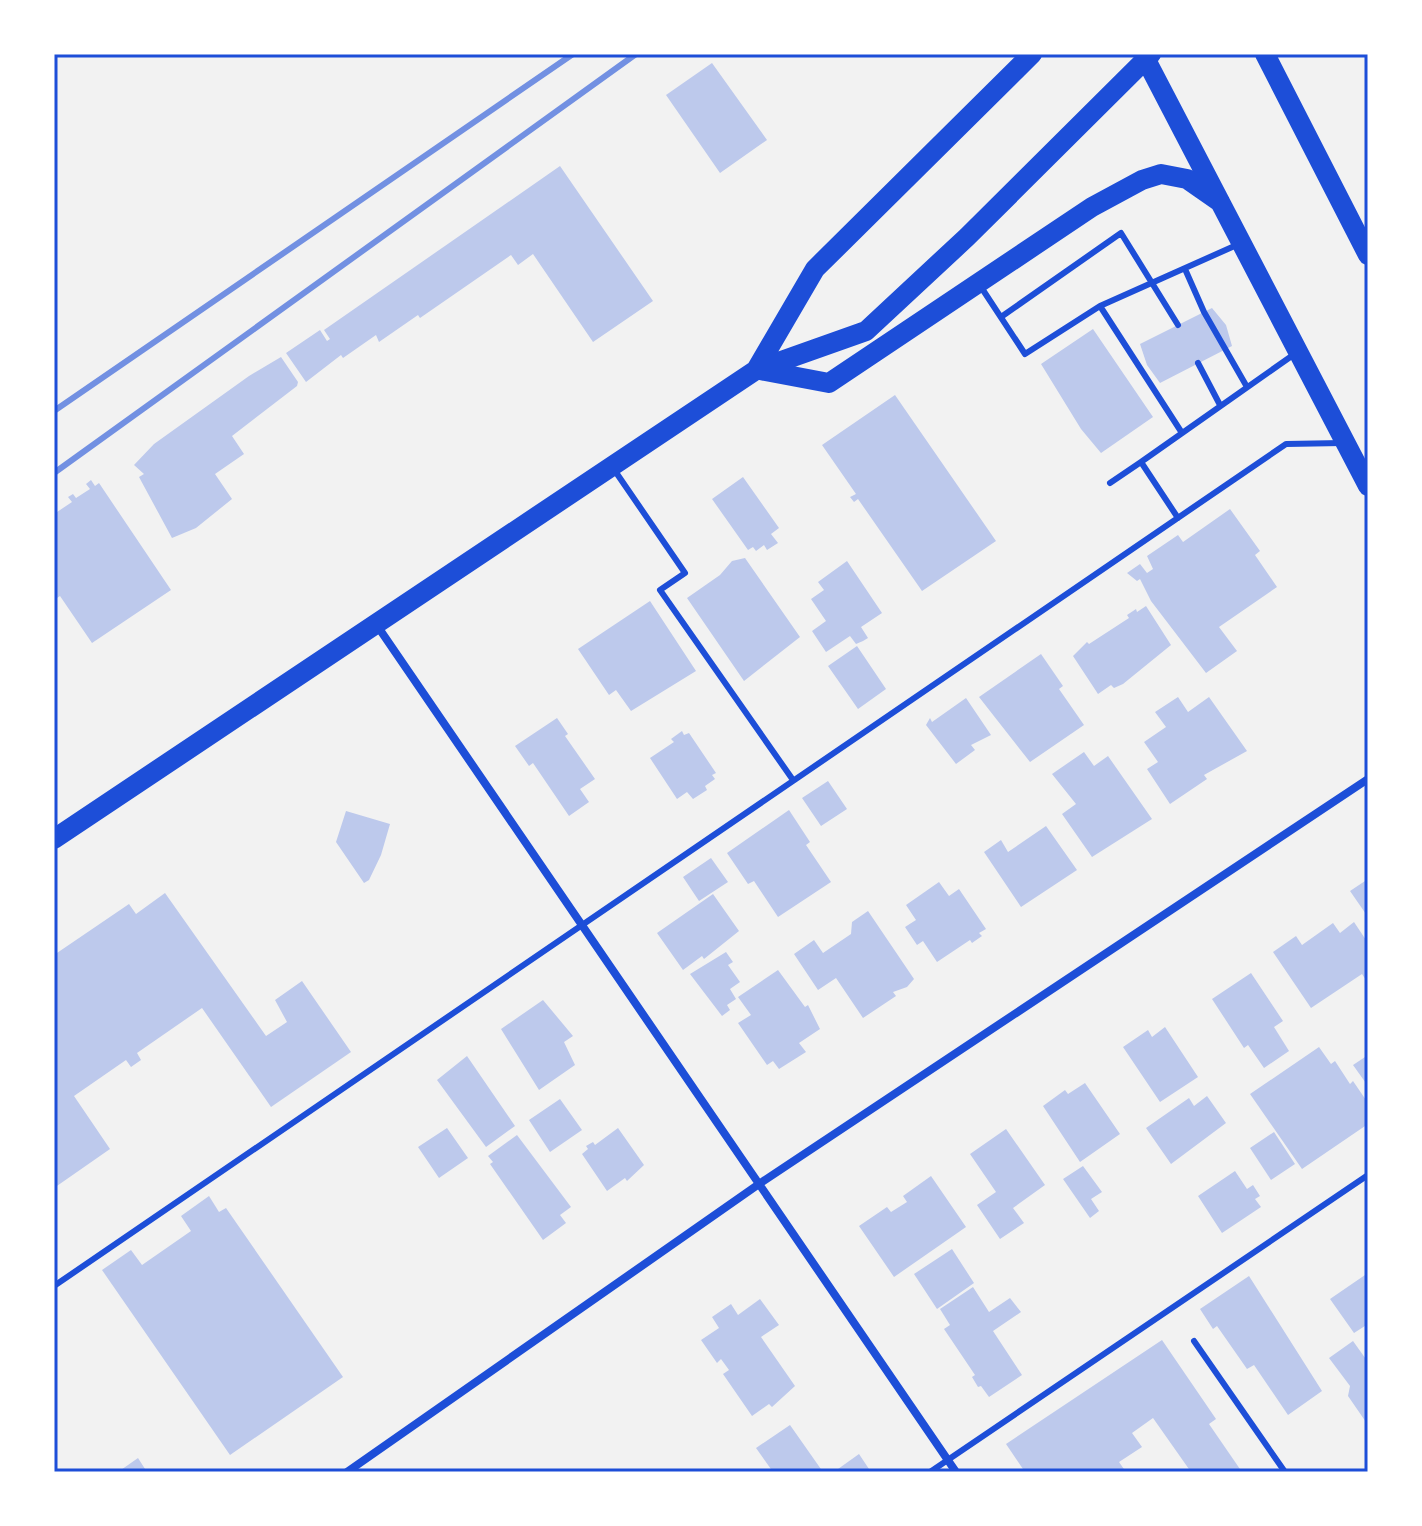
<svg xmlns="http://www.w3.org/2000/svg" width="1422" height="1526" viewBox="0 0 1422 1526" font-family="Commissioner,sans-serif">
  <rect width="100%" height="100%" fill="#f2f2f2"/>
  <!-- building -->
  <path fill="#bdc9ec" d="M 712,63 L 767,140 L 720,173 L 666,95 Z
    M 560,166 L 653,301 L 593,342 L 533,254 L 518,265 L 511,255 L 420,318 L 418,315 L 379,342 L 376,335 L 343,358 L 341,355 L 306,382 L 286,353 L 320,330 L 327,341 L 330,339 L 324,330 Z
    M 1212,308 L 1226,325 L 1232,346 L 1160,383 L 1147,365 L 1140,344 Z
    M 1093,329 L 1153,417 L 1101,453 L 1081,429 L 1041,364 Z
    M 281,357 L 298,382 L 297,386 L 232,436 L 244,454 L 215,474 L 232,499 L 196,528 L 172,538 L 139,477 L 144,474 L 134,465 L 154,444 L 249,376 Z
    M 895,395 L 996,541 L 922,591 L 858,499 L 854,502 L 850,497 L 856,494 L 822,445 Z
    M 743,477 L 779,528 L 771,534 L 778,543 L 767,550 L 764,545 L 756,551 L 753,547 L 748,550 L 712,499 Z
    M 91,480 L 95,486 L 99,483 L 171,590 L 92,643 L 60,596 L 54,600 L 54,514 L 72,502 L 68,497 L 73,494 L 76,498 L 90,489 L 86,484 Z
    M 1230,509 L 1260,551 L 1255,555 L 1277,587 L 1219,627 L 1237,651 L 1206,673 L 1151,601 L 1140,579 L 1137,581 L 1127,573 L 1140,564 L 1147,573 L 1153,569 L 1147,556 L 1178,535 L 1183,542 Z
    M 745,558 L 800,637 L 744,681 L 687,598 L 720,575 L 732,561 Z
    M 847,561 L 882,613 L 861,627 L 868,638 L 863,641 L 856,644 L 850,636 L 826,652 L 812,631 L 826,621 L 811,599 L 824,590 L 818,582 Z
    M 650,601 L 696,671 L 631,711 L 616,690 L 609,695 L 578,649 Z
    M 1146,606 L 1171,645 L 1123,684 L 1114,688 L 1111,685 L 1098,694 L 1073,656 L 1087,642 L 1089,644 L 1129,618 L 1127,615 L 1136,609 L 1137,612 Z
    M 857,646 L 886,689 L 858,709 L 828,666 Z
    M 1041,654 L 1063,686 L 1059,689 L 1084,725 L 1030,762 L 979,697 Z
    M 1178,697 L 1188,712 L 1209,697 L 1247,751 L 1204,775 L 1207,779 L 1170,804 L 1147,769 L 1158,762 L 1144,742 L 1166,727 L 1155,712 Z
    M 966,698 L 991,735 L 971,745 L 975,750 L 956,764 L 926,725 L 930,718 L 932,722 Z
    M 557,718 L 568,734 L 565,736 L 595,779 L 580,789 L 589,802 L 569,816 L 533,763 L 529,766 L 515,746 Z
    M 682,731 L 684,735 L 689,733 L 716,773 L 712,775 L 715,779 L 705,786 L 707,790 L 693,799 L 687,792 L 677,799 L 650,758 L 674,742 L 671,739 Z
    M 1084,752 L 1094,766 L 1108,756 L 1152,819 L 1092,857 L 1062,814 L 1076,804 L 1052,774 Z
    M 828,781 L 847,809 L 821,826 L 802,798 Z
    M 789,810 L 810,842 L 806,845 L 831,882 L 778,917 L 754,881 L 748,884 L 727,853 Z
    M 346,811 L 390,824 L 381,855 L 369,880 L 364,883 L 336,842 Z
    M 1046,826 L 1077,870 L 1021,907 L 984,852 L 1001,840 L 1008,852 Z
    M 711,858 L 728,882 L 699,901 L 683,877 Z
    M 1368,879 L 1368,917 L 1350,891 Z
    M 939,882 L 949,896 L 959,889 L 986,929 L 979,933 L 982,936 L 972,943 L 970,940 L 937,962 L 923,941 L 917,945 L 905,927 L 916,920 L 906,905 Z
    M 165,893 L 266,1036 L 287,1022 L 275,1000 L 302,981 L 351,1052 L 271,1107 L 202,1008 L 137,1053 L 141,1060 L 131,1067 L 126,1060 L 74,1096 L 110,1149 L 54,1188 L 54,955 L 129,904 L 136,914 Z
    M 713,894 L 739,931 L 704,959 L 702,956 L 683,970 L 657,933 Z
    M 868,911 L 914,979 L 907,987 L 893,992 L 896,996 L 863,1018 L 836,978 L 818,990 L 794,954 L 814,940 L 823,953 L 851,934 L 852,922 Z
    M 1354,922 L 1368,943 L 1368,983 L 1362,974 L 1311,1008 L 1273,952 L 1296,936 L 1302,945 L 1333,923 L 1340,933 Z
    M 726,952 L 733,962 L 728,965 L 740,982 L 730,989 L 736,999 L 727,1005 L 730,1010 L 722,1016 L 690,974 Z
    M 778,970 L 805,1007 L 808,1005 L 820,1029 L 799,1043 L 806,1052 L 779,1069 L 773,1061 L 767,1065 L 738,1023 L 751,1015 L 738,997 Z
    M 1251,973 L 1283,1021 L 1274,1027 L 1289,1051 L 1264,1068 L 1248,1045 L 1244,1048 L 1212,999 Z
    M 543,1000 L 573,1036 L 564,1042 L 575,1065 L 539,1090 L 501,1029 Z
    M 1165,1027 L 1198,1077 L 1160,1102 L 1123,1047 L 1148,1030 L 1152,1037 Z
    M 1319,1047 L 1331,1064 L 1335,1061 L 1350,1084 L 1353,1081 L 1368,1103 L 1368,1124 L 1302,1169 L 1250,1094 Z
    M 1368,1055 L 1368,1086 L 1353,1065 Z
    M 467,1056 L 515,1126 L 486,1147 L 437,1080 Z
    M 1085,1083 L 1120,1134 L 1080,1162 L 1043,1106 L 1065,1090 L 1068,1094 Z
    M 1207,1096 L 1226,1123 L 1171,1164 L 1146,1128 L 1189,1098 L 1194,1106 Z
    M 560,1099 L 582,1130 L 550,1152 L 529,1120 Z
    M 447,1128 L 468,1158 L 439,1178 L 418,1147 Z
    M 618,1128 L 644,1165 L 627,1181 L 625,1178 L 607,1191 L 582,1154 L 588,1149 L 586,1146 L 593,1142 L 595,1145 Z
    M 1006,1129 L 1045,1185 L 1013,1208 L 1024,1223 L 1000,1239 L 977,1205 L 996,1192 L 970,1154 Z
    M 1274,1132 L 1295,1164 L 1271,1180 L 1250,1148 Z
    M 517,1135 L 571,1207 L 560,1215 L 566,1223 L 543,1240 L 490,1164 L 493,1162 L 488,1156 Z
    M 1083,1166 L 1102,1192 L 1091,1199 L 1099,1211 L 1090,1218 L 1063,1179 Z
    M 1235,1171 L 1247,1189 L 1253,1185 L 1260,1196 L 1255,1199 L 1261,1207 L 1222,1233 L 1198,1196 Z
    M 931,1176 L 966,1227 L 894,1277 L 859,1226 L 887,1207 L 891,1212 L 907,1202 L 903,1196 Z
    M 209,1196 L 219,1212 L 226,1208 L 343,1377 L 230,1455 L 102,1270 L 131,1250 L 142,1265 L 191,1231 L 181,1216 Z
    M 952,1249 L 974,1283 L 937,1309 L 914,1274 Z
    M 1365,1275 L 1368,1324 L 1354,1333 L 1330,1299 Z
    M 1249,1276 L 1322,1391 L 1288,1415 L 1254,1365 L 1247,1369 L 1217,1326 L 1213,1329 L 1200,1309 Z
    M 973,1287 L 989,1312 L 1010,1298 L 1021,1312 L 993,1331 L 1022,1375 L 989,1397 L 981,1386 L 978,1387 L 972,1377 L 975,1375 L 944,1329 L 950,1325 L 940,1309 Z
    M 760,1299 L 779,1325 L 761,1337 L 795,1386 L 772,1407 L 769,1404 L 752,1416 L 723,1374 L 729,1370 L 721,1359 L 717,1363 L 701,1340 L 719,1328 L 712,1317 L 731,1304 L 738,1315 Z
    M 1162,1340 L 1216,1419 L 1209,1424 L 1242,1472 L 1191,1472 L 1153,1418 L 1132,1433 L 1142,1447 L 1119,1462 L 1126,1472 L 1025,1472 L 1006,1444 Z
    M 1353,1341 L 1368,1362 L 1368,1425 L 1348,1396 L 1350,1386 L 1329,1358 Z
    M 790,1425 L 823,1472 L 773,1472 L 756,1448 Z
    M 859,1454 L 871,1472 L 840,1472 L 838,1469 Z
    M 138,1458 L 147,1472 L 118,1472 Z"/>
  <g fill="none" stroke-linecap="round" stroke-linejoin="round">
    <!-- service -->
    <path stroke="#1d4ed8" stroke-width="6" d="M 1185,269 L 1204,312 L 1247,387
      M 981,287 L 1025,354 L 1100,306 L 1182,433
      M 1100,306 L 1239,244
      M 1001,317 L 1121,233 L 1178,325
      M 1198,363 L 1220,405
      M 613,468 L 685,573 L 660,590 L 793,780
      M 1110,483 L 1141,462
      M 1178,518 L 1141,462 L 1296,353
      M 54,1286 L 1286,444 L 1342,443
      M 1194,1341 L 1285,1472
      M 930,1472 L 1368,1175"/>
    <!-- minor -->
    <path stroke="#1d4ed8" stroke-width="8" d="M 376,624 L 956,1472
      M 347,1472 L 759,1184 L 1368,779"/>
    <!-- primary -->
    <path stroke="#1d4ed8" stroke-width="20" d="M 1143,54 L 1368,486
      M 1265,54 L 1368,255
      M 756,370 L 815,269 L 1032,54
      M 760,370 L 829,383 L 1092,207 L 1142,180 L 1161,174 L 1187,179 L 1220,202
      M 54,839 L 756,370 L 866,331 L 967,237 L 1151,54"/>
    <!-- rail -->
    <path stroke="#7290e2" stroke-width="6" d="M 54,411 L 573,54
      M 54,473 L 636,54"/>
  </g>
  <!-- border -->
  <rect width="1422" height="1526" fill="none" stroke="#ffffff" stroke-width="112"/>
  <rect x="56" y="56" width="1310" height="1414" fill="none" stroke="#1d4ed8" stroke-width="3"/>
</svg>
